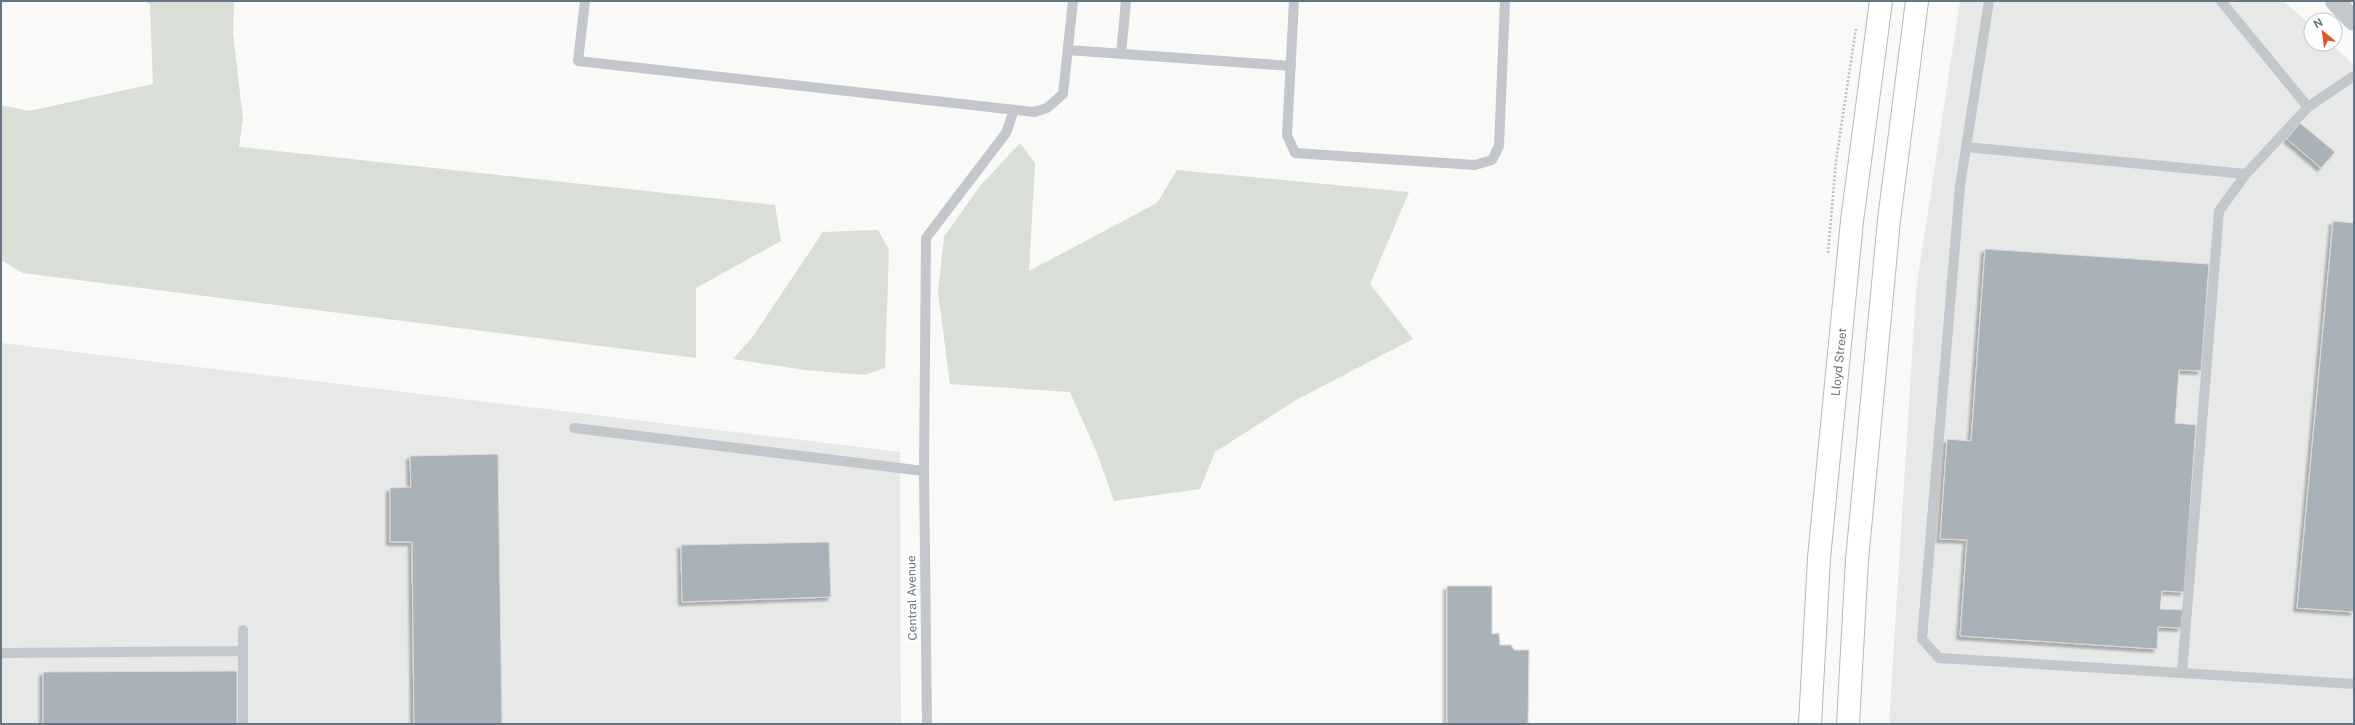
<svg xmlns="http://www.w3.org/2000/svg" width="2355" height="725" viewBox="0 0 2355 725" font-family="'Public Sans',sans-serif">
  <defs>
    <filter id="shadow"><feDropShadow dx="-3.5" dy="3.5" stdDeviation="1" flood-color="#0004"/></filter>
  </defs>
  <rect width="100%" height="100%" fill="#f9f9f7"/>
  <!-- built -->
  <path fill="#e7e8e8" d="M 1960,1 L 2284,1 L 2311,26 L 2311,44 L 2331,44 L 2354,65 L 2354,724 L 1889,724 L 1916,290 Z
    M 1,343 L 900,452 L 901,724 L 1,724 Z"/>
  <!-- green -->
  <path fill="#d9ded6" d="M 144,1 L 234,1 L 233,33 L 243,119 L 239,147 L 775,205 L 781,241 L 696,288 L 696,358 L 23,273 L 1,260 L 1,105 L 29,111 L 153,84 L 150,4 Z
    M 1020,143 L 1035,163 L 1029,271 L 1157,203 L 1177,170 L 1409,192 L 1370,284 L 1413,339 L 1296,400 L 1215,452 L 1200,489 L 1114,501 L 1097,453 L 1070,392 L 950,384 L 938,292 L 944,237 L 980,186 Z
    M 878,230 L 889,250 L 885,368 L 864,375 L 805,370 L 733,359 L 751,339 L 823,232 Z"/>
  <!-- building -->
  <path fill="#a9b2b8" stroke="#dbdbd9" filter="url(#shadow)" d="M 2300,123 L 2335,152 L 2321,168 L 2287,139 Z
    M 2333,221 L 2354,223 L 2354,612 L 2297,608 Z
    M 1985,249 L 2209,264 L 2201,371 L 2179,370 L 2175,423 L 2196,425 L 2184,592 L 2162,591 L 2160,609 L 2183,610 L 2181,628 L 2158,627 L 2157,649 L 1960,636 L 1967,540 L 1940,539 L 1947,439 L 1971,441 Z
    M 498,454 L 502,724 L 414,724 L 412,542 L 390,542 L 390,488 L 411,487 L 410,456 Z
    M 829,542 L 831,597 L 682,602 L 681,545 Z
    M 1447,586 L 1492,586 L 1492,634 L 1499,633 L 1500,645 L 1511,645 L 1514,650 L 1529,650 L 1528,724 L 1447,724 Z
    M 237,671 L 237,724 L 43,724 L 43,672 Z"/>
  <g fill="none" stroke-linecap="round" stroke-linejoin="round">
    <!-- secondary casing -->
    <g stroke="#b3b9be" stroke-width="24">
      <path id="secondary" d="M 1810,724 L 1819,558 L 1852,221 L 1881,1
        M 1848,724 L 1857,560 L 1889,220 L 1917,1"/>
    </g>
    <!-- path -->
    <path stroke="#bbbec1" stroke-width="2.5" stroke-dasharray="2 2" stroke-linecap="butt" d="M 1828,253 L 1836,161 L 1856,28"/>
    <!-- service -->
    <path stroke="#c3c7cb" stroke-width="10" d="M 585,1 L 578,61 L 1034,112 L 1047,108 L 1063,94 L 1073,1
      M 1294,1 L 1287,135 L 1295,153 L 1475,165 L 1492,160 L 1499,146 L 1505,1
      M 1989,1 L 1960,186 L 1922,639 L 1939,658 L 2182,673
      M 2221,1 L 2308,107
      M 1068,50 L 1291,66
      M 1121,54 L 1126,1
      M 2354,76 L 2308,107 L 2246,174 L 2219,211 L 2182,673 L 2354,684
      M 1966,147 L 2246,174
      M 574,428 L 924,471
      M 243,630 L 243,724
      M 1,653 L 243,651
      M 927,724 L 924,471 L 926,238 L 1006,133 L 1014,110"/>
    <!-- minor -->
    <path stroke="#c3c7cb" stroke-width="20" d="M 2335,1 L 2354,21"/>
    <!-- secondary -->
    <use href="#secondary" stroke="#fff" stroke-width="22"/>
  </g>
  <g text-anchor="middle" stroke-width="4" stroke-linejoin="round" paint-order="stroke">
    <!-- street labels -->
    <g font-size="12" fill="#657682" stroke="#fff">
      <text transform="translate(1839 362) rotate(-84)" y="4">Lloyd Street</text>
      <text transform="translate(912 598) rotate(-91)" y="4">Central Avenue</text>
    </g>
  </g>
  <!-- border -->
  <rect width="2355" height="725" fill="none" stroke="#657682" stroke-width="4"/>
  <!-- north arrow -->
  <g transform="translate(2323 32) rotate(331)"><circle r="19" fill="#ffffff" stroke="#c1c8cd"/>
  <path d="M0-3L7 15L0 10L-7 15Z" fill="#e05431"/>
  <text y="-6" font-size="11" font-weight="bold" text-anchor="middle" fill="#657682">N</text>
  </g>
</svg>
